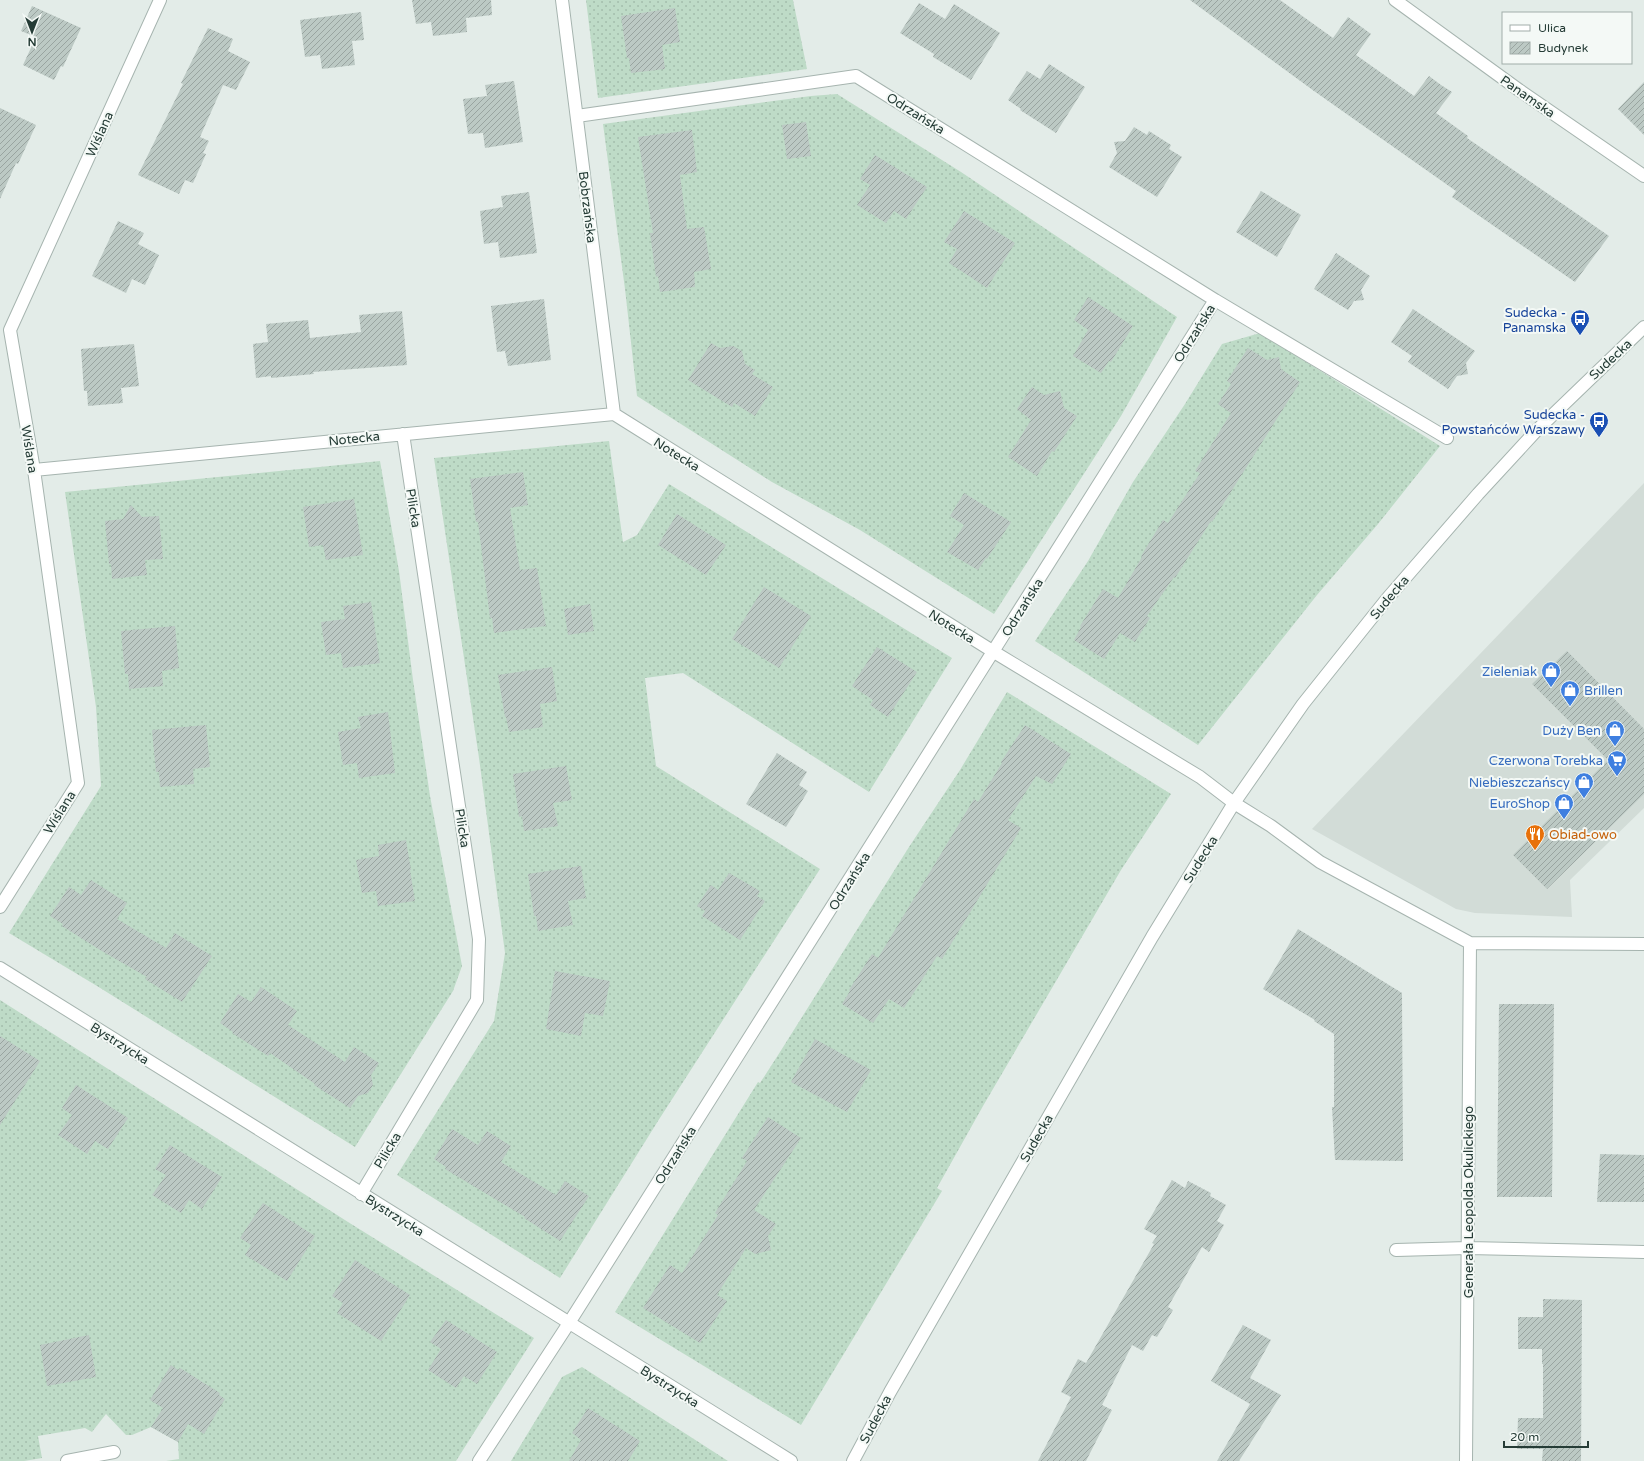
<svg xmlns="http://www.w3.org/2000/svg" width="1644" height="1461" viewBox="0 0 1644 1461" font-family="'Varela Round',sans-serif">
  <defs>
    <pattern id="garden-dots" width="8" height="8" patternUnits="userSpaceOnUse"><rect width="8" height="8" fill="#bedbc7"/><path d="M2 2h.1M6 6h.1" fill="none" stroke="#a3bdac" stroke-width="1.8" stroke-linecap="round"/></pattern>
    <pattern id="building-hatch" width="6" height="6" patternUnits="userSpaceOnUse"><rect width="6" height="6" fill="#bcc9c4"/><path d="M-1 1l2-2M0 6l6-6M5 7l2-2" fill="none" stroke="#99a4a0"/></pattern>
  </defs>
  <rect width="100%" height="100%" fill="#e3ece8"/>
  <!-- built -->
  <path fill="#d2dcd7" d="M 1644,483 L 1644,808 L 1570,880 L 1572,917 L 1475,913 L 1456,909 L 1312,829 Z"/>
  <!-- garden -->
  <path fill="url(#garden-dots)" d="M 586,0 L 793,0 L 807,69 L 598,98 Z
    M 837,94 L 961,172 L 1177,317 L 1121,416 L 994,614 L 860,530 L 772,482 L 637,396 L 625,289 L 603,124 L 811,96 Z
    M 1260,333 L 1440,446 L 1378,524 L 1317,595 L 1198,745 L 1035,641 L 1088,561 L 1133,482 L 1185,404 L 1222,344 Z
    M 609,441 L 623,542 L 637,535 L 669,484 L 952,658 L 869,792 L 683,673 L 645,678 L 656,766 L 820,869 L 658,1121 L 560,1278 L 397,1175 L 494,1021 L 505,953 L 479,758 L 434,458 Z
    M 380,461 L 399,571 L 413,680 L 430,796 L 462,966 L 453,991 L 355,1147 L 97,986 L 9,933 L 101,786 L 96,707 L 65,492 Z
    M 1007,692 L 1171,794 L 1121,870 L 983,1106 L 937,1188 L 942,1191 L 801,1425 L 615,1312 L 758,1082 L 760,1083 L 780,1052 L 909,847 L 960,770 Z
    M 0,1000 L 348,1222 L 534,1338 L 456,1461 L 166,1461 L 179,1459 L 178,1442 L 151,1427 L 132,1435 L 126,1435 L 106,1414 L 92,1432 L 85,1428 L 38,1436 L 42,1458 L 24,1461 L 0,1461 Z
    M 582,1367 L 728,1461 L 511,1461 L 562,1377 Z"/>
  <!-- building -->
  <path fill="url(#building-hatch)" d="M 412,0 L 491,0 L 492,15 L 466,18 L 467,32 L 433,36 L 431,22 L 416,24 Z
    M 1190,0 L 1280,0 L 1333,38 L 1348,17 L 1371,34 L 1356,55 L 1414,96 L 1429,76 L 1441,85 L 1452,92 L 1436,113 L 1468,136 L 1467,138 L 1609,236 L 1575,282 L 1452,197 L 1456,191 L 1314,91 Z
    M 919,3 L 945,19 L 954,4 L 1000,33 L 971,80 L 933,57 L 934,54 L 900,33 Z
    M 32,6 L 81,28 L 63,67 L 61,66 L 54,80 L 23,65 L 36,37 L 21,31 Z
    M 675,8 L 680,42 L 662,45 L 665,69 L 631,73 L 629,58 L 627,58 L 621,16 Z
    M 361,12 L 364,40 L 352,41 L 355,65 L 322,69 L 320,55 L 305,57 L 300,20 Z
    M 208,28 L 233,39 L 228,51 L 250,62 L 236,90 L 223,85 L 200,137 L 209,141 L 203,153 L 206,154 L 193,183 L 185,180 L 179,194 L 138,175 L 183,84 L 181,83 Z
    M 1049,64 L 1085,87 L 1056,133 L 1020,110 L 1021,109 L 1008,100 L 1027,71 L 1040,79 Z
    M 514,81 L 523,142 L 485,148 L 483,133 L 468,134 L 463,99 L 487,96 L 485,85 Z
    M 1644,82 L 1644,135 L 1618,109 Z
    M 0,108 L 36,125 L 18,164 L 16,163 L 0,199 Z
    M 806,122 L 811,156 L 787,159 L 782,125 Z
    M 1134,127 L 1147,135 L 1149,131 L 1171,145 L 1169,149 L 1182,157 L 1157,197 L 1109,167 L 1117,153 L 1114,142 L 1125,141 Z
    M 692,130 L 697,172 L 680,175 L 687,229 L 704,227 L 711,269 L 694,272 L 695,287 L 660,292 L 658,276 L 656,277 L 650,233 L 653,233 L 638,137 Z
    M 875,155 L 927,187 L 906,219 L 894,211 L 886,223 L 857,205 L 870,185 L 860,179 Z
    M 1261,191 L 1301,215 L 1277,257 L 1236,232 Z
    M 529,192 L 537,253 L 500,258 L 498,242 L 484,244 L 480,211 L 503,207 L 501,196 Z
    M 964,211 L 1015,243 L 987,288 L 949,263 L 957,249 L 944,242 Z
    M 118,221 L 144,233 L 138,244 L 159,255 L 145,285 L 132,279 L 126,293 L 92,276 Z
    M 1336,253 L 1370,276 L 1361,290 L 1364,300 L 1354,301 L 1348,310 L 1314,289 Z
    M 1088,297 L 1133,326 L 1111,362 L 1109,361 L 1101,373 L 1073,356 L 1088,330 L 1074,320 Z
    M 544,299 L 551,360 L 508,366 L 505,351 L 497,352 L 491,306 Z
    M 1413,309 L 1475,351 L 1466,363 L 1468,374 L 1457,376 L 1448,389 L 1408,362 L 1412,356 L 1391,342 Z
    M 402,311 L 407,365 L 313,372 L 314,374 L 271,378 L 271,376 L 256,378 L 253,344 L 268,342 L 266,324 L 308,320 L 310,338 L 361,332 L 359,315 Z
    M 711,343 L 720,348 L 733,346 L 742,351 L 745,364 L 755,370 L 752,374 L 773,387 L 755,416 L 734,403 L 732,407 L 688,380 Z
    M 134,344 L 139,386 L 121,388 L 123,403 L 88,406 L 87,391 L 84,391 L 81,349 Z
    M 1248,348 L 1267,360 L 1279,357 L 1281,369 L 1300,382 L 1212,522 L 1211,521 L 1175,578 L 1174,577 L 1147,616 L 1150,618 L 1135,642 L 1120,633 L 1104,659 L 1074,640 L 1081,627 L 1080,626 L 1103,589 L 1118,598 L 1142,557 L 1141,556 L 1163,520 L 1168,523 L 1200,473 L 1195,471 L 1231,413 L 1218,404 L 1231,384 L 1227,381 Z
    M 1032,387 L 1044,395 L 1060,391 L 1064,408 L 1077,416 L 1054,452 L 1052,451 L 1037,476 L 1008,457 L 1031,420 L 1017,409 Z
    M 523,472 L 528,505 L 510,508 L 520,570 L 537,568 L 546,626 L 494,633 L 492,618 L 490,618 L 478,522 L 476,522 L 470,479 Z
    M 964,493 L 1011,522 L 987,559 L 986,558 L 978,570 L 947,552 L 964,525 L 950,516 Z
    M 354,499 L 363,555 L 326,560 L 323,545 L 309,547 L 303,507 Z
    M 131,505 L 142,517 L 159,516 L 163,559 L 145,560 L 147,575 L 112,579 L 111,564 L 109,564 L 105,521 L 123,519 Z
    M 677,514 L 726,545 L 706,575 L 658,545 Z
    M 764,587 L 811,616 L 779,668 L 732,639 Z
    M 371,602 L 380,663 L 343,668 L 341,653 L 326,655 L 321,622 L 345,619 L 343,606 Z
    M 590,604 L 594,631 L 568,635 L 564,609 Z
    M 175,626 L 179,668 L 162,671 L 163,686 L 129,689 L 128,674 L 125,674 L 121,631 Z
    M 877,647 L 917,672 L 888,717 L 870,705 L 873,700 L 852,686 Z
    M 1567,651 L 1644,729 L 1644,794 L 1547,889 L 1513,855 L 1608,760 L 1532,684 Z
    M 552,667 L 557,701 L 540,704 L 543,727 L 509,732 L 506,717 L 505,717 L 498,675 Z
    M 388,712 L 395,773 L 359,778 L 357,763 L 343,765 L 338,732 L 361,728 L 358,717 Z
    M 206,725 L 210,767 L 193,769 L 194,784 L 160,787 L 159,772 L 156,772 L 152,730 Z
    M 1025,725 L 1071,754 L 1052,784 L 1036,776 L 1008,820 L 1021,828 L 942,959 L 937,956 L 904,1008 L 889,999 L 873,1023 L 842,1004 L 850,991 L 849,990 L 872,954 L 878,958 L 974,799 L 978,802 L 1002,763 L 1001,762 Z
    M 777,753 L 807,772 L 799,785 L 808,791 L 786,827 L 746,804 Z
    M 566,766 L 572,800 L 553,803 L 558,826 L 524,831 L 522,816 L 519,817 L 513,774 Z
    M 406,840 L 411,870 L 410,870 L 415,901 L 378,906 L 376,891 L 362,893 L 356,860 L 379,856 L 378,845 Z
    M 581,866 L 586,898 L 568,901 L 573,925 L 538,931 L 536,916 L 534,916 L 528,874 Z
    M 729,873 L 760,891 L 757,896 L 765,901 L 740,940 L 702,916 L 705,911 L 697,906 L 711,885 L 718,890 Z
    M 91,880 L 127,903 L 117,919 L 166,948 L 175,933 L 212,956 L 182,1002 L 145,979 L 147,977 L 100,950 L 62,926 L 63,924 L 50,916 L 69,887 L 81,895 Z
    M 1298,929 L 1402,993 L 1403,1161 L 1335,1160 L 1332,1107 L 1334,1107 L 1334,1034 L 1314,1021 L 1315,1020 L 1263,989 Z
    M 555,971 L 610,981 L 603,1016 L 585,1013 L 581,1036 L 546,1029 Z
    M 261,987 L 297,1011 L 288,1025 L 345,1062 L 354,1047 L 379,1063 L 371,1075 L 373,1085 L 368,1093 L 358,1096 L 350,1108 L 314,1085 L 315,1084 L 270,1053 L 268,1056 L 232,1033 L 233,1032 L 220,1023 L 238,994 L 251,1002 Z
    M 1499,1004 L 1554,1004 L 1552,1197 L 1497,1197 Z
    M 0,1036 L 40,1061 L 0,1125 Z
    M 815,1039 L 871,1070 L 847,1112 L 791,1082 Z
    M 76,1085 L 128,1118 L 108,1149 L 95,1141 L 87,1154 L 58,1135 L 72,1115 L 62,1108 Z
    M 768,1117 L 801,1138 L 754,1210 L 776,1224 L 768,1236 L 771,1250 L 755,1254 L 746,1248 L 717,1295 L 727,1301 L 700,1343 L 643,1308 L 670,1265 L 682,1273 L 718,1215 L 715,1213 L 747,1161 L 742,1158 Z
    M 452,1129 L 478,1145 L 487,1131 L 511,1146 L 501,1162 L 556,1195 L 565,1181 L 589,1196 L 560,1241 L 524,1218 L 525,1217 L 445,1169 L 446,1167 L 434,1159 Z
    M 170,1145 L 222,1177 L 202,1209 L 189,1200 L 181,1213 L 152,1195 L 166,1175 L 155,1169 Z
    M 1600,1154 L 1644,1155 L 1644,1202 L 1597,1202 Z
    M 1172,1180 L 1185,1188 L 1188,1181 L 1211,1193 L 1210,1196 L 1226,1205 L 1217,1221 L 1224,1225 L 1209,1252 L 1202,1247 L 1168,1307 L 1173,1310 L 1157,1337 L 1152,1335 L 1143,1351 L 1132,1345 L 1102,1405 L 1112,1410 L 1086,1461 L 1038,1461 L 1071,1397 L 1061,1392 L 1078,1359 L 1086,1363 L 1154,1244 L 1152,1243 L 1157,1236 L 1144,1229 Z
    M 263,1203 L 315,1236 L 287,1281 L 245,1255 L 251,1245 L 240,1238 Z
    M 355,1260 L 410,1295 L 381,1341 L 337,1313 L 343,1303 L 332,1296 Z
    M 1543,1299 L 1582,1300 L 1581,1461 L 1542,1461 L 1543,1449 L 1517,1449 L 1518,1418 L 1543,1418 L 1543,1364 L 1542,1364 L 1542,1349 L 1518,1349 L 1518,1317 L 1543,1317 Z
    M 446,1320 L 497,1352 L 477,1384 L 464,1376 L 456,1388 L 428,1370 L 441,1349 L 430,1342 Z
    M 1243,1325 L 1271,1340 L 1250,1378 L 1281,1395 L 1239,1461 L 1217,1461 L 1250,1404 L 1211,1381 Z
    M 89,1335 L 96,1377 L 47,1386 L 40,1345 Z
    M 171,1365 L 178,1370 L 180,1368 L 220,1393 L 219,1395 L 225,1399 L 204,1434 L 188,1424 L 178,1442 L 151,1427 L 163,1408 L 150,1400 Z
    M 588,1408 L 640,1441 L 628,1461 L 569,1461 L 581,1440 L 572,1433 Z"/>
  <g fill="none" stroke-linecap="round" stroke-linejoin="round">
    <!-- minor casing -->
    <g stroke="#a6b4af" stroke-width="14">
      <path id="minor" d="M 562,0 L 614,414
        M 1395,0 L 1519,90 L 1644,176
        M 1215,300 L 1447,438
        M 34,470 L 614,414 L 994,652 L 1200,777 L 1234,803 L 1271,826 L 1320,862 L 1470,943 L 1644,944
        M 0,907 L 78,783 L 34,470 L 10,330 L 160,0
        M 0,968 L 791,1461
        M 361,1194 L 477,1000 L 479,939 L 403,434
        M 1396,1250 L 1468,1248 L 1644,1252
        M 67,1461 L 114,1452
        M 479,1461 L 569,1323 L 1215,300 L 856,76 L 577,116
        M 1466,1461 L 1470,943"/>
    </g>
    <!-- tertiary casing -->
    <g stroke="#a6b4af" stroke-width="14">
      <path id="tertiary" d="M 853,1461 L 890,1392 L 1152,937 L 1234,803 L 1303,704 L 1386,600 L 1478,494 L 1536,431 L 1644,327"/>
    </g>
    <!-- minor -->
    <use href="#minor" stroke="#fff" stroke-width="12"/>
    <!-- tertiary -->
    <use href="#tertiary" stroke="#fff" stroke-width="12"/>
  </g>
  <!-- icons -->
  <defs>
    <g id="bus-pin" transform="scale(1)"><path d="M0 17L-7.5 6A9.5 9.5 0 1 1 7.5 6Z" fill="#1a4fb4" stroke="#f4f9f6"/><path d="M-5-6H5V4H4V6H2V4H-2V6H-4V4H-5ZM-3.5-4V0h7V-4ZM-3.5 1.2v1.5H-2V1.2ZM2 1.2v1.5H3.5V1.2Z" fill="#fff"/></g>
    <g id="shop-pin" transform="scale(1)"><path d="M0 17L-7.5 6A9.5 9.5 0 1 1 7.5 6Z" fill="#3f7fe0" stroke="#f4f9f6"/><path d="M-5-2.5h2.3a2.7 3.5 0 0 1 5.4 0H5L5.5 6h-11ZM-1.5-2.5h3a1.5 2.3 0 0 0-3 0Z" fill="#fff"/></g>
    <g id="supermarket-pin" transform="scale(1)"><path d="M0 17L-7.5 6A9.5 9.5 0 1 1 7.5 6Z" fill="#3f7fe0" stroke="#f4f9f6"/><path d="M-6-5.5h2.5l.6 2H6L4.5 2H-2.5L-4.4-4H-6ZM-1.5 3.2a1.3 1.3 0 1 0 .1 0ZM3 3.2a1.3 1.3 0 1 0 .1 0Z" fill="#fff"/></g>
    <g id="restaurant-pin" transform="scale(1)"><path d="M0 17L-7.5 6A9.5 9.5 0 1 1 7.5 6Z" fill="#e8710a" stroke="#f4f9f6"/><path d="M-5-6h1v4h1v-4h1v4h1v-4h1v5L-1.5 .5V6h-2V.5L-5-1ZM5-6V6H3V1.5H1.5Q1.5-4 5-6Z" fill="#fff"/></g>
  </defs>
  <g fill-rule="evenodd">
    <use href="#bus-pin" x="1580" y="319"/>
    <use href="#bus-pin" x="1599" y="421"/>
    <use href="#shop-pin" x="1551" y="671"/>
    <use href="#shop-pin" x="1570" y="690"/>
    <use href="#shop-pin" x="1615" y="730"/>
    <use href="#supermarket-pin" x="1617" y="760"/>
    <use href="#shop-pin" x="1584" y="782"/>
    <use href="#shop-pin" x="1564" y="803"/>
    <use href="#restaurant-pin" x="1535" y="834"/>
  </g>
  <g text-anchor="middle" stroke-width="4" stroke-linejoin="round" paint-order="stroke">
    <!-- street labels -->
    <g font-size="13" fill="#253c36" stroke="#f4f9f6">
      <text transform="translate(1528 96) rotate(35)" y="5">Panamska</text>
      <text transform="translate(916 113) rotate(32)" y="5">Odrzańska</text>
      <text transform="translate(99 134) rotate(-66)" y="5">Wiślana</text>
      <text transform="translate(588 207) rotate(83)" y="5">Bobrzańska</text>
      <text transform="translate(1194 333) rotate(-58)" y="5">Odrzańska</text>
      <text transform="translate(1610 359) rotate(-43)" y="5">Sudecka</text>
      <text transform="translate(354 438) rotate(-6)" y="5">Notecka</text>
      <text transform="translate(30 449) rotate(81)" y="5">Wiślana</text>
      <text transform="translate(677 454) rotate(32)" y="5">Notecka</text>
      <text transform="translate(414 508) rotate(81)" y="5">Pilicka</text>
      <text transform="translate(1389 597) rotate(-50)" y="5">Sudecka</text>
      <text transform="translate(1022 607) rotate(-58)" y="5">Odrzańska</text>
      <text transform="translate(952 626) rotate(32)" y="5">Notecka</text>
      <text transform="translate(59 812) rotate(-58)" y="5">Wiślana</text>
      <text transform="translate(463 828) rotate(81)" y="5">Pilicka</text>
      <text transform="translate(1200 859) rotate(-58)" y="5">Sudecka</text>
      <text transform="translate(849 881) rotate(-58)" y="5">Odrzańska</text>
      <text transform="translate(120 1043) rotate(32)" y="5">Bystrzycka</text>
      <text transform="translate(1036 1138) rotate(-60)" y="5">Sudecka</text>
      <text transform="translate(387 1150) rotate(-59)" y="5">Pilicka</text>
      <text transform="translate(675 1155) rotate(-58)" y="5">Odrzańska</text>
      <text transform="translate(1468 1202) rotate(-90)" y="5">Generała Leopolda Okulickiego</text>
      <text transform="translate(395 1215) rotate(32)" y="5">Bystrzycka</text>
      <text transform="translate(670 1386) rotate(32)" y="5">Bystrzycka</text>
      <text transform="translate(875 1419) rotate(-62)" y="5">Sudecka</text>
    </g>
    <!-- transit labels -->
    <g font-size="13" fill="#164399" stroke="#f4f9f6" text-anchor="end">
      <text x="1566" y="317">Sudecka -<tspan x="1566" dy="15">Panamska</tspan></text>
      <text x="1585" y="419">Sudecka -<tspan x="1585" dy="15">Powstańców Warszawy</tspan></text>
    </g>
    <!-- shop labels -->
    <g font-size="13" fill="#366cbe" stroke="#f4f9f6" text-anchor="end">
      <text x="1537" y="676">Zieleniak</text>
      <text x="1584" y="695" text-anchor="start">Brillen</text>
      <text x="1601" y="735">Duży Ben</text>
      <text x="1603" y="765">Czerwona Torebka</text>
      <text x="1570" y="787">Niebieszczańscy</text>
      <text x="1550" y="808">EuroShop</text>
    </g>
    <!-- food labels -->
    <g font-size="13" fill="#c56008" stroke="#f4f9f6" text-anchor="start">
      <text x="1549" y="839">Obiad-owo</text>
    </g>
  </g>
  <!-- legend -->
  <rect x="1502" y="12" width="130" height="52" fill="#f4f9f6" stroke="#a1ada9"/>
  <rect x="1510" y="25" width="20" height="6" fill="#ffffff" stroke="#a1ada9"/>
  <text x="1538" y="32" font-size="12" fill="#253c36">Ulica</text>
  <rect x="1510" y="42" width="20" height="12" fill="url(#building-hatch)" stroke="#a1ada9"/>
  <text x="1538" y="52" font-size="12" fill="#253c36">Budynek</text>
  <!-- north arrow -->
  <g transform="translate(32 32) rotate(180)" stroke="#f4f9f6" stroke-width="3" paint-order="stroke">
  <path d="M0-3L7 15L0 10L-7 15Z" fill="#253c36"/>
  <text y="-6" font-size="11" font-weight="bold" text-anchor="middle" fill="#253c36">N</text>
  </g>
  <!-- scale -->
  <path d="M1504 1441v6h84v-6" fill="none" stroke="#253c36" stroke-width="2"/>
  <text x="1510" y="1441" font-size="12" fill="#253c36" stroke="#f4f9f6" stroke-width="3" paint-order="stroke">20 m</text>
</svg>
